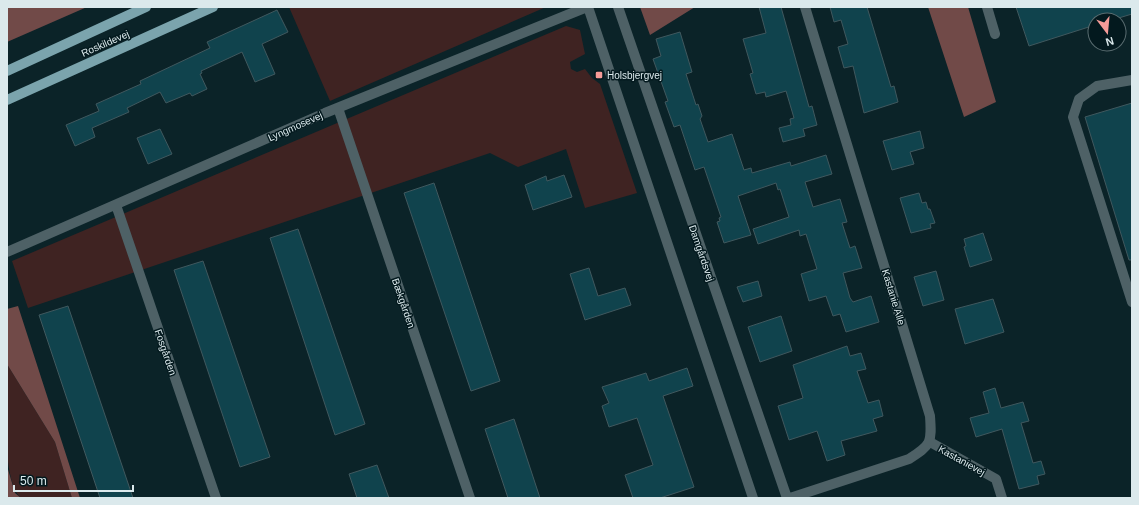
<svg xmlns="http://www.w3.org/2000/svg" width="1139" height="505" viewBox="0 0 1139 505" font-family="Helvetica,sans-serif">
  <rect width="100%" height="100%" fill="#0b2328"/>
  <!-- green -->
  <path fill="#3f2322" d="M 289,7 L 546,7 L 330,101 Z
    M 566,26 L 580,30 L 585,54 L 570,62 L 571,69 L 577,72 L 585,69 L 592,78 L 600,84 L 637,193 L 585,208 L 566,149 L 518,167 L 490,153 L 28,308 L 12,261 Z
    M 7,364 L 55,442 L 72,498 L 21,498 C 0,479 7,394 7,364 Z"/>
  <!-- forest -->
  <path fill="#714a48" d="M 7,7 L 87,7 L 7,42 Z
    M 640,7 L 695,7 L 650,35 Z
    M 928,7 L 968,7 L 996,102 L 964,117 Z
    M 18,306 L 80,498 L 72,498 L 55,442 L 7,364 L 7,309 Z
    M 7,466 L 15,493 L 21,498 L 7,498 Z"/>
  <!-- building -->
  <path fill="#10434d" stroke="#40585e" d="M 759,7 L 781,7 L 809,107 L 812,106 L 817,125 L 803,129 L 805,136 L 783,142 L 779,128 L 791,125 L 790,119 L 794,118 L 786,91 L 766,97 L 765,92 L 756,94 L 750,74 L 753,73 L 743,39 L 766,33 Z
    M 830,7 L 867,7 L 891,87 L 894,86 L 898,102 L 864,113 L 853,66 L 844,68 L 838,47 L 848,44 L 841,20 L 834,22 Z
    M 1016,7 L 1132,7 L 1132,14 L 1112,20 L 1095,20 L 1095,25 L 1029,46 Z
    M 277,10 L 288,32 L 262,44 L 275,74 L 255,82 L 242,52 L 201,71 L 202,73 L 200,74 L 207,89 L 192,96 L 190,93 L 166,103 L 160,92 L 127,108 L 129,112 L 92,128 L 95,137 L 75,146 L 66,125 L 99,111 L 96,104 L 141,84 L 140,81 L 210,48 L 207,42 Z
    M 680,32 L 692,72 L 686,74 L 696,105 L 698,104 L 702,116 L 700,119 L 708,142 L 732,134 L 744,170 L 751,168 L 752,173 L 790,162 L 791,166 L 826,155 L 832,174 L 805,182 L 813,207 L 840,199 L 847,222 L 842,223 L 850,248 L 855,246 L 862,268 L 843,273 L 850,298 L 853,302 L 871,296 L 879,322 L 846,332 L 840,314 L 833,316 L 826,296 L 809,301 L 801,274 L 817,269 L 806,234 L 800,236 L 799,230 L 758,244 L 753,229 L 789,217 L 780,189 L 778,190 L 776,183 L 738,196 L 751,235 L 724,243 L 717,222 L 720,221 L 719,218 L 721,217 L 704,167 L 695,170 L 680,125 L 674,127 L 665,102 L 668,101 L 653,59 L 661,56 L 656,39 Z
    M 1132,103 L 1132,260 L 1129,260 L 1085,117 Z
    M 160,129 L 172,154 L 148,164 L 137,138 Z
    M 920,131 L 924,148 L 910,152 L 914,164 L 892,170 L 883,141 Z
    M 564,175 L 572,197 L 533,210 L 525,185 L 546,176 L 547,181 Z
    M 434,183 L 500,381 L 471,391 L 404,193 Z
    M 919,193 L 922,203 L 926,202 L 928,209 L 930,209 L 935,223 L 930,224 L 931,228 L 911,233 L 900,198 Z
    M 298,229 L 365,424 L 335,435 L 270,238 Z
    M 983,233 L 992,260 L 970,267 L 964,247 L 966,246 L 964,239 Z
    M 203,261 L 270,457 L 240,467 L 174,270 Z
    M 589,268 L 598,296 L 625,288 L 631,305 L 585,320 L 570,274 Z
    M 936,271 L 944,300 L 923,306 L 914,277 Z
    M 758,281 L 762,296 L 743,302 L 737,287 Z
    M 993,299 L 1004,332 L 965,344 L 955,309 Z
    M 68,306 L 133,498 L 100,498 L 39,315 Z
    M 781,316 L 792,351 L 760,362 L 748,327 Z
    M 847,346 L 850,356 L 861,353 L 866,369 L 857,371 L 868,403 L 879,400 L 883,416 L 873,419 L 877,431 L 841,441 L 845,455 L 827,461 L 817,431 L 789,440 L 778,406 L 803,398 L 793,365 Z
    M 687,368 L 693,386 L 663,396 L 694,487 L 660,498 L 633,498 L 625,475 L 653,465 L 637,418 L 609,427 L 602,406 L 609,403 L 602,387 L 646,373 L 649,381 Z
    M 995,388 L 1001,408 L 1023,402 L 1029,421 L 1021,423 L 1033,463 L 1041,461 L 1045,474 L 1037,476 L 1039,484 L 1019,489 L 1002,429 L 976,437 L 970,418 L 989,413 L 983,392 Z
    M 514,419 L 540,498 L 508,498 L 485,429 Z
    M 377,465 L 389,498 L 357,498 L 349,474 Z"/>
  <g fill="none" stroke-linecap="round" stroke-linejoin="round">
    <!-- minor -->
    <path stroke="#4e6166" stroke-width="10" d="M 588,7 L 753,498
      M 618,7 L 787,498
      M 987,7 L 995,34
      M 1132,80 L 1097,86 L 1079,99 L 1073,117 L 1132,302
      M 338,108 L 470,498
      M 116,205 L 216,498
      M 7,252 L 325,113 L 587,7
      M 930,442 L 996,479 L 1002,498
      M 790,498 L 909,459 C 931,445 932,443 930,416 L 805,7"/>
    <!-- major -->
    <path stroke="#7ba4ad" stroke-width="10" d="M 7,71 L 146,7
      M 7,100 L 213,7"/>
  </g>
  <!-- markers -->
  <rect fill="#f59b98" stroke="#03191e" stroke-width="1.5" x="595" y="71" width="8" height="8" rx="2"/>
  <g text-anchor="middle" stroke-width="3" stroke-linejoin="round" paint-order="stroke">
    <!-- street labels -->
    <g font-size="10" fill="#dbe9ec" stroke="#03191e">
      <text transform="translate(105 43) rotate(-24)" y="4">Roskildevej</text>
      <text transform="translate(295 126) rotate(-24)" y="4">Lyngmosevej</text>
      <text transform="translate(702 253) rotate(71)" y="4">Damgårdsvej</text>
      <text transform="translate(894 297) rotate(73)" y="4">Kastanie Alle</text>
      <text transform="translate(404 303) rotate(71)" y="4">Bækgården</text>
      <text transform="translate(166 352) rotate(71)" y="4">Fosgården</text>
      <text transform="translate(962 460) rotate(29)" y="4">Kastanievej</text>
    </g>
    <!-- poi labels -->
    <g font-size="10" fill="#dbe9ec" stroke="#03191e" text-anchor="start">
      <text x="607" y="79">Holsbjergvej</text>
    </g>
  </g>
  <!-- border -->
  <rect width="1139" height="505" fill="none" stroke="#dbe9ec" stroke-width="16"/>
  <!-- north arrow -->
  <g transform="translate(1107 32) rotate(164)"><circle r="19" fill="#03191e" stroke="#596c70"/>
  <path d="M0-3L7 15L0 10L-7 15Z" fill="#f59b98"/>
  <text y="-6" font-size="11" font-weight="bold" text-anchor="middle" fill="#dbe9ec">N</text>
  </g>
  <!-- scale -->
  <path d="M14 485v6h119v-6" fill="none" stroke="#dbe9ec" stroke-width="2"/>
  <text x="20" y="485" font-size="12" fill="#dbe9ec" stroke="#03191e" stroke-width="3" paint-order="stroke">50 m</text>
</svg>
